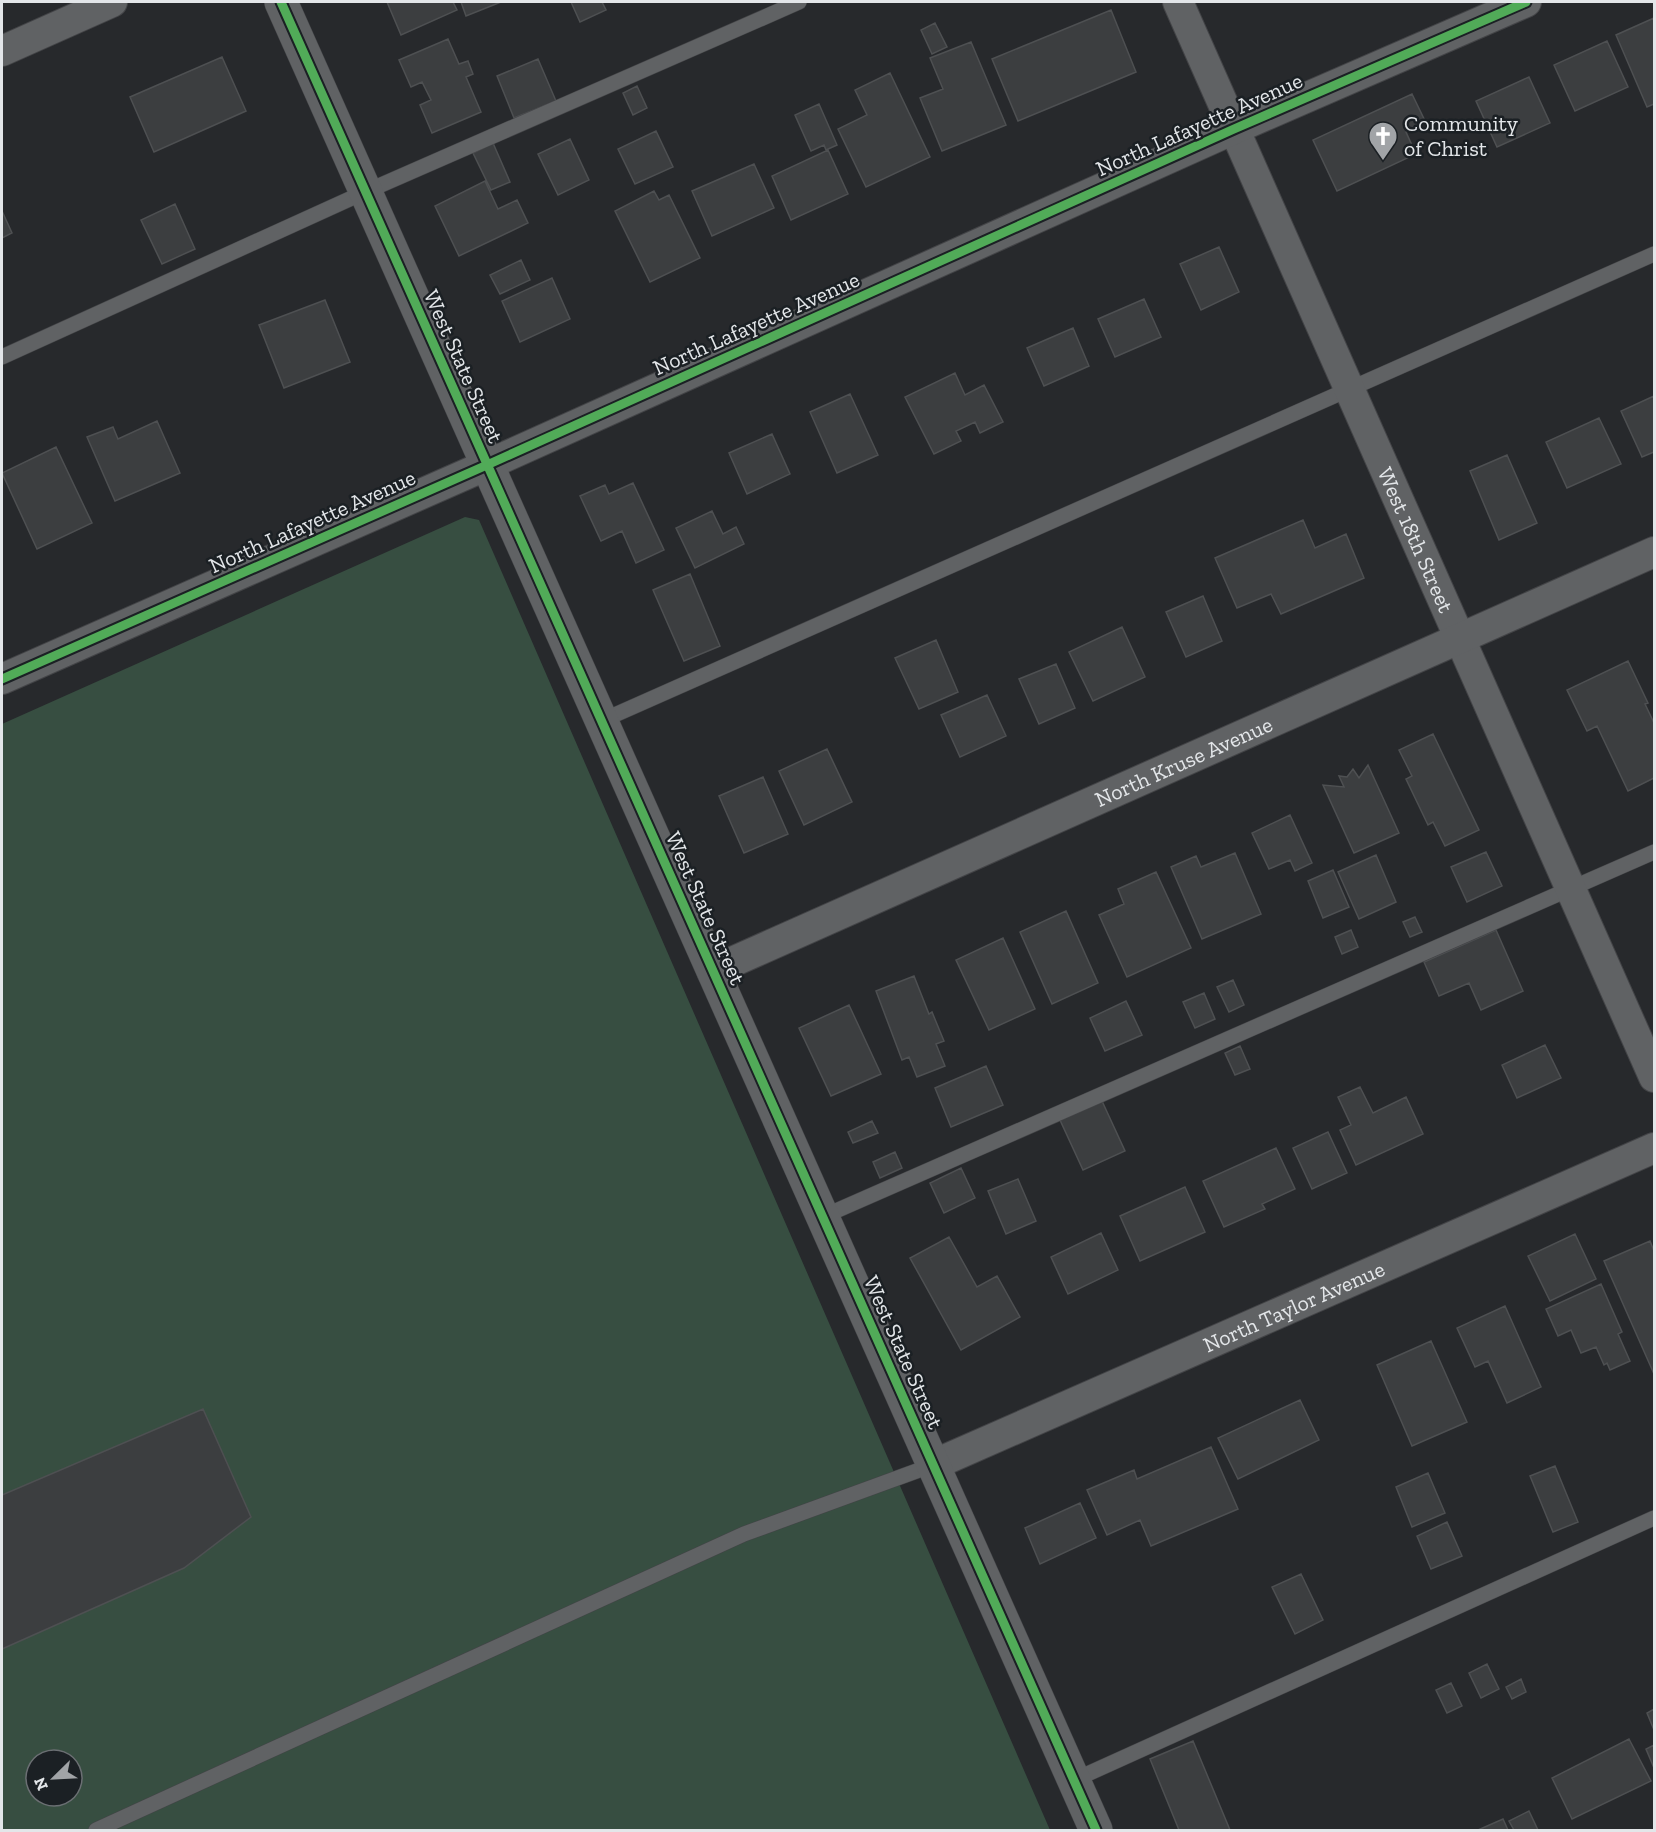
<svg xmlns="http://www.w3.org/2000/svg" width="1656" height="1832" viewBox="0 0 1656 1832" font-family="'Zilla Slab',serif">
  <rect width="100%" height="100%" fill="#27292c"/>
  <!-- green -->
  <path fill="#374e41" fill-rule="evenodd" d="M 465,517 L 479,520 L 1050,1830 L 2,1830 L 2,724 ZM 36,1760 L 72,1760 L 72,1796 L 36,1796 Z"/>
  <!-- building -->
  <path fill="#3c3e40" stroke="#4e5052" stroke-width="1.5" d="M 387,2 L 453,2 L 457,10 L 401,35 Z
    M 461,2 L 501,2 L 466,16 Z
    M 571,2 L 602,2 L 606,10 L 580,22 Z
    M 1111,10 L 1136,72 L 1018,121 L 992,59 Z
    M 1654,18 L 1654,104 L 1647,107 L 1616,35 Z
    M 935,23 L 947,47 L 932,54 L 921,30 Z
    M 448,39 L 459,64 L 468,61 L 473,74 L 466,77 L 481,112 L 432,133 L 420,105 L 431,100 L 422,82 L 411,87 L 399,60 Z
    M 1607,41 L 1628,87 L 1575,111 L 1554,65 Z
    M 971,42 L 1006,125 L 942,151 L 920,98 L 943,89 L 930,58 Z
    M 222,57 L 246,111 L 154,152 L 130,97 Z
    M 538,59 L 556,101 L 514,118 L 497,76 Z
    M 890,73 L 930,157 L 866,187 L 838,129 L 867,115 L 855,90 Z
    M 1529,77 L 1550,123 L 1497,147 L 1476,101 Z
    M 637,86 L 647,108 L 633,115 L 623,93 Z
    M 1412,94 L 1426,123 L 1406,132 L 1416,154 L 1337,191 L 1313,140 Z
    M 819,104 L 837,145 L 826,150 L 824,145 L 811,151 L 795,115 Z
    M 656,131 L 673,167 L 635,184 L 618,149 Z
    M 570,139 L 589,180 L 558,195 L 538,154 Z
    M 493,143 L 510,182 L 491,190 L 473,153 Z
    M 828,150 L 848,194 L 791,220 L 772,176 Z
    M 754,164 L 774,208 L 712,236 L 692,191 Z
    M 485,181 L 498,209 L 517,200 L 528,223 L 459,256 L 435,206 Z
    M 654,191 L 659,200 L 669,195 L 700,258 L 650,282 L 615,211 Z
    M 175,204 L 195,249 L 162,264 L 141,220 Z
    M 2,211 L 12,233 L 2,238 Z
    M 1219,247 L 1239,292 L 1201,310 L 1180,264 Z
    M 521,260 L 530,280 L 500,294 L 490,275 Z
    M 552,278 L 570,319 L 520,342 L 502,301 Z
    M 1144,299 L 1161,337 L 1115,357 L 1098,319 Z
    M 325,300 L 350,362 L 284,388 L 259,325 Z
    M 1073,328 L 1089,366 L 1044,386 L 1027,348 Z
    M 955,373 L 965,395 L 984,385 L 1003,422 L 980,433 L 975,422 L 956,431 L 961,441 L 934,454 L 905,397 Z
    M 850,394 L 878,455 L 837,473 L 810,412 Z
    M 1654,396 L 1654,452 L 1642,457 L 1621,411 Z
    M 1599,418 L 1621,464 L 1567,488 L 1546,442 Z
    M 157,421 L 180,473 L 115,501 L 87,437 L 113,427 L 118,439 Z
    M 772,434 L 790,474 L 747,494 L 729,453 Z
    M 56,447 L 92,523 L 37,549 L 2,473 Z
    M 1507,455 L 1537,523 L 1499,540 L 1470,471 Z
    M 633,483 L 664,550 L 636,563 L 622,531 L 601,541 L 580,496 L 605,485 L 609,494 Z
    M 712,511 L 723,534 L 736,527 L 744,544 L 695,568 L 676,528 Z
    M 1303,520 L 1315,548 L 1346,534 L 1364,578 L 1281,614 L 1271,594 L 1237,608 L 1215,558 Z
    M 690,574 L 720,646 L 684,661 L 653,590 Z
    M 1203,596 L 1222,641 L 1186,657 L 1166,612 Z
    M 1122,627 L 1145,677 L 1093,701 L 1069,652 Z
    M 936,640 L 958,692 L 919,709 L 895,658 Z
    M 1628,661 L 1648,703 L 1645,704 L 1654,723 L 1654,778 L 1628,791 L 1597,726 L 1587,731 L 1567,690 Z
    M 1056,664 L 1075,708 L 1039,724 L 1019,679 Z
    M 987,695 L 1006,736 L 960,757 L 941,715 Z
    M 1433,734 L 1479,830 L 1445,846 L 1433,822 L 1428,825 L 1406,779 L 1412,776 L 1399,750 Z
    M 827,749 L 852,802 L 804,825 L 779,771 Z
    M 1368,765 L 1399,833 L 1354,853 L 1323,785 L 1344,787 L 1339,776 L 1347,777 L 1353,769 L 1359,778 Z
    M 763,777 L 788,834 L 744,853 L 719,796 Z
    M 1290,815 L 1312,863 L 1295,871 L 1290,860 L 1269,869 L 1252,833 Z
    M 1486,852 L 1502,886 L 1467,902 L 1451,867 Z
    M 1235,853 L 1261,914 L 1202,939 L 1171,867 L 1196,856 L 1201,867 Z
    M 1376,855 L 1396,902 L 1359,919 L 1338,872 Z
    M 1333,870 L 1349,907 L 1323,918 L 1308,881 Z
    M 1156,872 L 1191,948 L 1127,977 L 1099,915 L 1124,904 L 1118,889 Z
    M 1066,911 L 1098,983 L 1052,1004 L 1020,932 Z
    M 1415,917 L 1422,932 L 1410,937 L 1403,922 Z
    M 1351,930 L 1358,947 L 1342,954 L 1335,937 Z
    M 1496,930 L 1523,991 L 1481,1010 L 1469,983 L 1439,996 L 1424,962 Z
    M 1003,938 L 1035,1009 L 989,1030 L 956,960 Z
    M 914,976 L 929,1014 L 932,1012 L 944,1041 L 936,1044 L 945,1066 L 917,1077 L 909,1057 L 902,1060 L 876,991 Z
    M 1233,980 L 1244,1005 L 1229,1012 L 1217,987 Z
    M 1204,993 L 1215,1019 L 1195,1028 L 1183,1002 Z
    M 1126,1001 L 1142,1035 L 1105,1051 L 1090,1018 Z
    M 849,1005 L 881,1074 L 831,1096 L 799,1028 Z
    M 1545,1045 L 1561,1078 L 1517,1098 L 1502,1065 Z
    M 1240,1046 L 1250,1069 L 1235,1075 L 1225,1053 Z
    M 986,1066 L 1003,1105 L 951,1127 L 935,1088 Z
    M 1360,1087 L 1373,1113 L 1406,1097 L 1423,1134 L 1356,1165 L 1340,1130 L 1351,1125 L 1338,1097 Z
    M 1102,1101 L 1125,1151 L 1083,1170 L 1060,1120 Z
    M 872,1121 L 878,1133 L 853,1143 L 848,1132 Z
    M 1328,1132 L 1347,1173 L 1312,1189 L 1293,1148 Z
    M 1276,1148 L 1295,1189 L 1262,1204 L 1265,1209 L 1224,1227 L 1203,1181 Z
    M 895,1152 L 902,1168 L 880,1178 L 873,1162 Z
    M 961,1168 L 975,1198 L 944,1213 L 930,1183 Z
    M 1018,1179 L 1036,1221 L 1006,1234 L 988,1191 Z
    M 1185,1187 L 1205,1232 L 1140,1261 L 1120,1216 Z
    M 1101,1233 L 1118,1270 L 1068,1294 L 1051,1257 Z
    M 1575,1234 L 1596,1279 L 1550,1301 L 1528,1256 Z
    M 949,1237 L 977,1287 L 997,1276 L 1020,1317 L 961,1350 L 910,1258 Z
    M 1650,1241 L 1654,1251 L 1654,1374 L 1604,1261 Z
    M 1601,1284 L 1622,1332 L 1618,1334 L 1630,1361 L 1610,1370 L 1607,1363 L 1604,1365 L 1596,1347 L 1581,1353 L 1571,1330 L 1558,1336 L 1546,1309 Z
    M 1505,1306 L 1541,1387 L 1507,1403 L 1488,1361 L 1475,1367 L 1457,1328 Z
    M 1431,1341 L 1467,1422 L 1412,1446 L 1377,1365 Z
    M 1300,1400 L 1319,1440 L 1238,1479 L 1218,1438 Z
    M 203,1409 L 251,1517 L 184,1568 L 2,1649 L 2,1495 Z
    M 1211,1447 L 1238,1509 L 1151,1546 L 1140,1520 L 1107,1535 L 1087,1490 L 1134,1470 L 1137,1479 Z
    M 1555,1466 L 1578,1522 L 1553,1532 L 1530,1476 Z
    M 1428,1473 L 1445,1513 L 1412,1527 L 1396,1487 Z
    M 1080,1503 L 1096,1538 L 1040,1564 L 1025,1528 Z
    M 1447,1522 L 1462,1556 L 1431,1569 L 1417,1536 Z
    M 1301,1574 L 1323,1620 L 1295,1634 L 1272,1587 Z
    M 1487,1664 L 1499,1689 L 1481,1698 L 1469,1673 Z
    M 1521,1679 L 1526,1692 L 1512,1699 L 1506,1687 Z
    M 1451,1683 L 1462,1706 L 1447,1713 L 1436,1690 Z
    M 1654,1709 L 1654,1730 L 1647,1713 Z
    M 1629,1739 L 1651,1781 L 1572,1819 L 1552,1778 Z
    M 1193,1741 L 1230,1830 L 1179,1830 L 1150,1759 Z
    M 1654,1745 L 1654,1768 L 1646,1749 Z
    M 1529,1811 L 1538,1830 L 1514,1830 L 1509,1821 Z
    M 1503,1819 L 1508,1830 L 1478,1830 Z"/>
  <g fill="none" stroke-linecap="round" stroke-linejoin="round">
    <!-- service casing -->
    <g stroke="#434447" stroke-width="16">
      <path id="service" d="M 2,357 L 365,192 L 799,2
        M 601,721 L 1654,254
        M 822,1217 L 1654,852
        M 1074,1780 L 1654,1518
        M 96,1830 L 744,1534 L 933,1465"/>
    </g>
    <!-- minor casing -->
    <g stroke="#434447" stroke-width="32">
      <g id="minor">
        <path id="s1" d="M 1178,2 L 1654,1077"/>
        <path d="M 2,51 L 112,2"/>
        <path d="M 2,679 L 487,465 L 1234,129 L 1526,2"/>
        <path id="s2" d="M 712,971 L 1654,552"/>
        <path id="s3" d="M 933,1465 L 1654,1148"/>
      </g>
    </g>
    <!-- tertiary casing -->
    <g stroke="#434447" stroke-width="34">
      <path id="tertiary" d="M 281,2 L 1096,1830"/>
    </g>
    <!-- service -->
    <use href="#service" stroke="#606264" stroke-width="15"/>
    <!-- minor -->
    <use href="#minor" stroke="#606264" stroke-width="30"/>
    <!-- tertiary -->
    <use href="#tertiary" stroke="#606264" stroke-width="33"/>
    <!-- cycleway casing -->
    <g stroke="#1b2024" stroke-width="13">
      <path id="cycleway" d="M 281,2 L 1096,1830
        M 2,679 L 487,465 L 1234,129 L 1526,2"/>
    </g>
    <!-- cycleway -->
    <use href="#cycleway" stroke="#51ab58" stroke-width="9"/>
  </g>
  <!-- icons -->
  <defs>
    <g id="church-pin" transform="scale(1.5)"><path d="M0 17L-7.5 6A9.5 9.5 0 1 1 7.5 6Z" fill="#a1a4a7" stroke="#1b2024"/><path d="M-1.2-6h2.4v3.5h3.3v2.4h-3.3V6h-2.4V-.1h-3.3v-2.4h3.3Z" fill="#fff"/></g>
  </defs>
  <g fill-rule="evenodd">
    <use href="#church-pin" x="1383" y="136"/>
  </g>
  <g text-anchor="middle" stroke-width="5" stroke-linejoin="round" paint-order="stroke">
    <!-- poi labels -->
    <g font-size="22" fill="#e3e6e9" stroke="#1b2024" text-anchor="start">
      <text x="1404" y="131">Community<tspan x="1404" dy="25">of Christ</tspan></text>
    </g>
    <!-- street labels -->
    <g font-size="22" fill="#e3e6e9" stroke="#1b2024">
      <text transform="translate(1199 124) rotate(-24)" y="8">North Lafayette Avenue</text>
      <text transform="translate(756 323) rotate(-24)" y="8">North Lafayette Avenue</text>
      <text transform="translate(464 366) rotate(66)" y="8">West State Street</text>
      <text transform="translate(312 521) rotate(-24)" y="8">North Lafayette Avenue</text>
      <text dy="8" stroke="none"><textPath href="#s1" startOffset="588">West 18th Street</textPath></text>
      <text dy="8" stroke="none"><textPath href="#s2" startOffset="516">North Kruse Avenue</textPath></text>
      <text transform="translate(706 908) rotate(66)" y="8">West State Street</text>
      <text dy="8" stroke="none"><textPath href="#s3" startOffset="394">North Taylor Avenue</textPath></text>
      <text transform="translate(904 1352) rotate(66)" y="8">West State Street</text>
    </g>
  </g>
  <!-- border -->
  <rect width="1656" height="1832" fill="none" stroke="#e3e6e9" stroke-width="6"/>
  <!-- north arrow -->
  <g transform="translate(54 1778) rotate(246)"><circle r="28" fill="#1b2024" stroke="#6b6f73" stroke-width="1.5"/>
  <path d="M0-4.5L10 22L0 15L-10 22Z" fill="#a1a4a7"/>
  <text y="-9" font-size="16" font-weight="bold" text-anchor="middle" fill="#e3e6e9">N</text>
  </g>
</svg>
